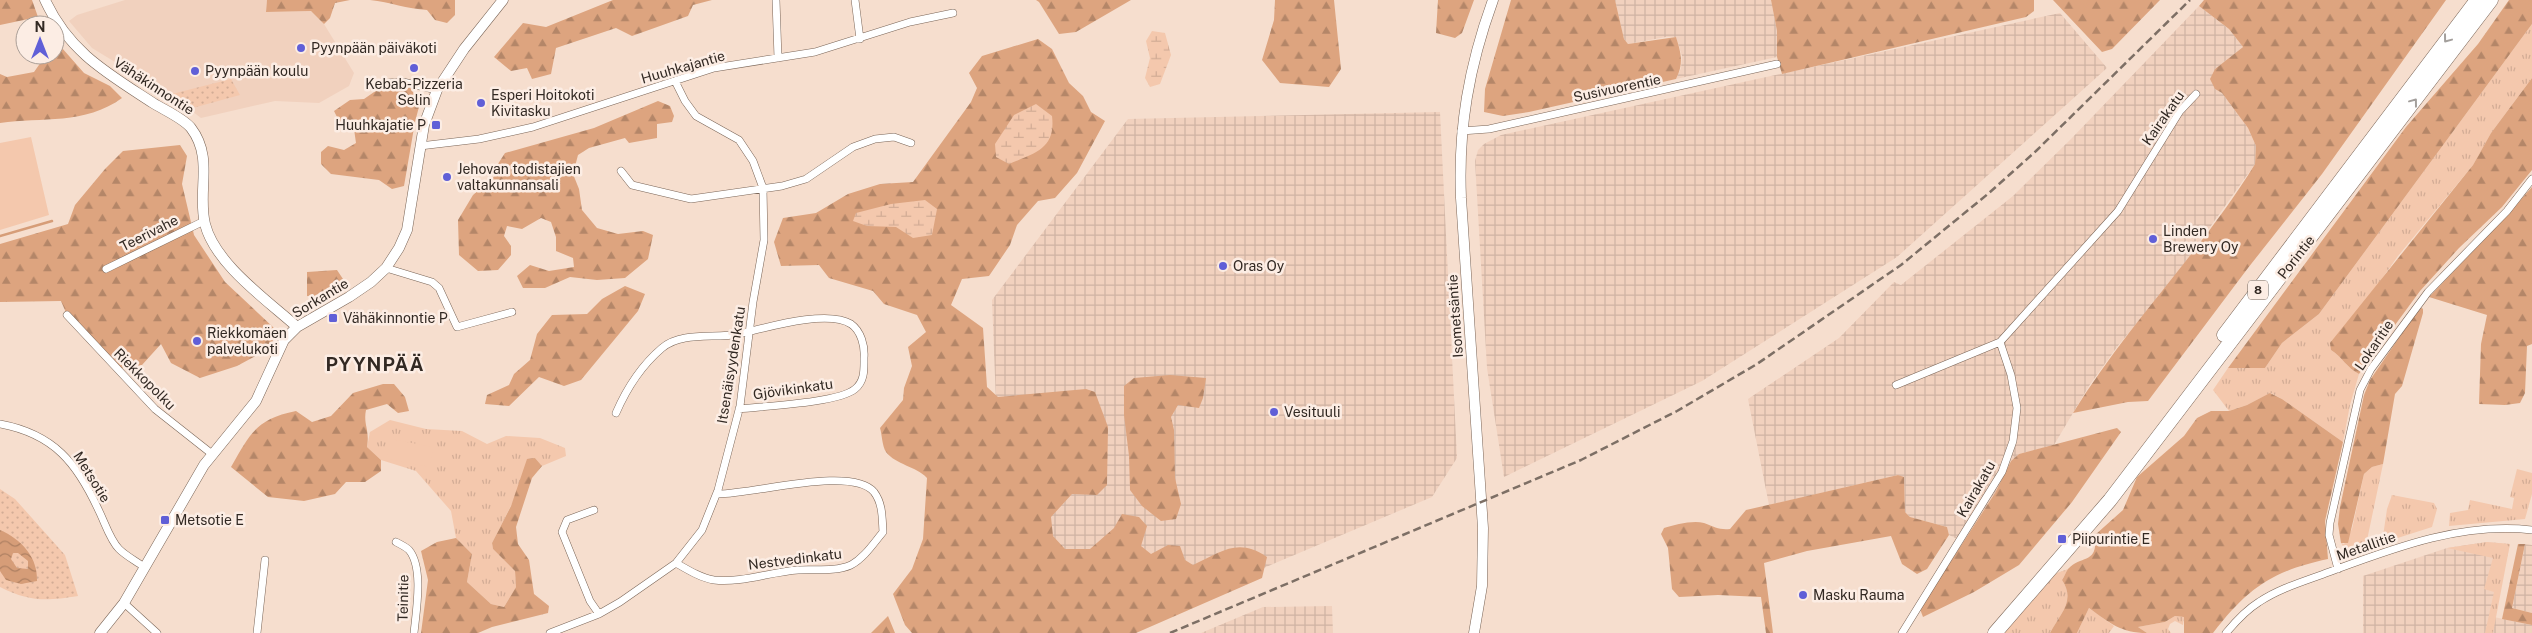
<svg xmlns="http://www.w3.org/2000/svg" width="2532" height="633" viewBox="0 0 2532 633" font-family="'Public Sans',sans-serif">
  <defs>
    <pattern id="industrial-grid" width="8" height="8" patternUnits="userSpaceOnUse" patternTransform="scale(1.25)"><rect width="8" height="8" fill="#f1d1be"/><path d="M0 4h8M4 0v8" fill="none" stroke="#cfb3a3"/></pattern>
    <pattern id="grass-tufts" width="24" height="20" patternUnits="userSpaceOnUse" patternTransform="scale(1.25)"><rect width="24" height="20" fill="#f4c8ad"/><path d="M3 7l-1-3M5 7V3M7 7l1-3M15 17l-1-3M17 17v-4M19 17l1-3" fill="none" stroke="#d2ac95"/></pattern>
    <pattern id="forest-firs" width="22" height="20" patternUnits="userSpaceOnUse" patternTransform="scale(1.25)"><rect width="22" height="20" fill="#dda47f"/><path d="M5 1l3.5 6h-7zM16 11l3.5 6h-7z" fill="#b48668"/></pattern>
    <pattern id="wetland-marsh" width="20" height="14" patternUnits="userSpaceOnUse" patternTransform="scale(1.25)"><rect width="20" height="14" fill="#f4c8ad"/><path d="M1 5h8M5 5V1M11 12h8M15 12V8" fill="none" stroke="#d2ac95"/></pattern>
    <pattern id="park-dots" width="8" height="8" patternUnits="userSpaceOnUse" patternTransform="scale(1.25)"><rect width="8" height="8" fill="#f4c8ad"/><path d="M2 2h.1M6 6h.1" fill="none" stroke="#d2ac95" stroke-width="1.8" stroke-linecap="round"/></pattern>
    <pattern id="water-waves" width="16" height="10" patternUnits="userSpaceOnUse" patternTransform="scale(1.25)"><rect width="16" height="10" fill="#d69d78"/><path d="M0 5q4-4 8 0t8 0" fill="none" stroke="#ae8062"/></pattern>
  </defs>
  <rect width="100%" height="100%" fill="#f6dece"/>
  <!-- built -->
  <path fill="#f1d1be" d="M 125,0 L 267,0 L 266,12 L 311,11 L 324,24 L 354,73 L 349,86 L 319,103 L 275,101 L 201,118 L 179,101 L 92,48 L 69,21 L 77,15 Z"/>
  <!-- industrial -->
  <path fill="url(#industrial-grid)" d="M 1615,0 L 1771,0 L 1777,31 L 1777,57 L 1676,79 L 1681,68 L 1682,56 L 1676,37 L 1666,37 L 1628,44 L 1624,39 Z
    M 2199,6 L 2229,29 L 2243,47 L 2215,69 L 2215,89 L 2222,93 L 2248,128 L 2256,146 L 2255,164 L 2171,282 L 2117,347 L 2089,386 L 2054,445 L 2019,454 L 2011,461 L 1995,493 L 1963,542 L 1949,535 L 1947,527 L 1910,517 L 1905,512 L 1904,478 L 1898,475 L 1769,505 L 1748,399 L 1839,338 L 1894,282 L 1901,285 L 2013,196 L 2071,139 Z
    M 2060,13 L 2107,68 L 1897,257 L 1702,381 L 1504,477 L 1487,368 L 1475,161 L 1478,150 L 1484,144 L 1501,135 Z
    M 1440,112 L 1457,458 L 1432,497 L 1197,596 L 1005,633 L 992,300 L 1128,119 Z
    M 2487,542 L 2510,544 L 2494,617 L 2532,625 L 2532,633 L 2493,633 L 2493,623 L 2491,633 L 2363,633 L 2363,576 L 2447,548 Z
    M 2525,544 L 2532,545 L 2532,613 L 2512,608 Z
    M 1332,606 L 1333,633 L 1201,633 L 1263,607 Z"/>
  <!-- grass -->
  <path fill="url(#grass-tufts)" d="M 2532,24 L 2532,78 L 2491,133 L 2473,165 L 2398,256 L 2331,350 C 2342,357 2347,368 2359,374 L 2350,405 L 2343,442 L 2282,399 L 2271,393 L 2247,405 L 2229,411 L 2213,390 L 2228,368 L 2265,368 L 2282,343 L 2319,314 Z
    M 390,420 L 426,429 L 462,431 L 487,444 L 506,436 L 540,438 L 565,448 L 566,456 L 542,466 L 535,458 L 492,543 L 493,549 L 515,571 L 516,587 L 504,607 L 491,604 L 467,582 L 472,554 L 456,538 L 451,511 L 416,471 L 381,460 L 367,447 L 370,432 Z
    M 2383,464 L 2366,545 L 2354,552 L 2347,552 L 2341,543 L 2344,544 L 2352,529 L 2364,474 L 2372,467 Z
    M 2517,469 L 2532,473 L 2532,494 L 2525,519 L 2449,526 L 2450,513 L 2468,510 L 2470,500 L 2512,509 L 2514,498 L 2510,497 Z
    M 2392,495 L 2434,503 L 2437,509 L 2432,527 L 2382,543 L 2387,509 Z
    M 2487,542 L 2510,544 L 2493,633 L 2485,633 L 2494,592 L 2484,589 L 2493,558 L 2447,548 Z
    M 2068,569 L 2062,580 C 2076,601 2060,614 2050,633 L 2002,633 L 2054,574 Z
    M 2089,608 L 2114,626 L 2109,633 L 2077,633 Z
    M 2175,616 L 2184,617 L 2183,625 L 2175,621 L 2170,624 L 2168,629 L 2171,633 L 2147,633 L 2138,627 L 2165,622 Z"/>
  <!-- forest -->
  <path fill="url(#forest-firs)" d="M 0,0 L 32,0 L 38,17 L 0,25 Z
    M 267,0 L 350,0 L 335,3 L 330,18 L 324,24 L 311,11 L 266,12 Z
    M 370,0 L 455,0 L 455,15 L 447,23 L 435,20 L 427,10 C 407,9 390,2 370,0 Z
    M 613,0 L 712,0 L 693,5 L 688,16 L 632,36 L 616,28 L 556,48 L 551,74 L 532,79 L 527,68 L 511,71 L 494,57 L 523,23 L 546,27 Z
    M 1036,0 L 1131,0 L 1076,32 L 1059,34 L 1039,2 Z
    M 1275,0 L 1334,0 L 1341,69 L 1329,87 L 1280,83 L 1262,60 L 1274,20 Z
    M 1438,0 L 1474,0 L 1462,33 L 1455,38 L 1436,33 Z
    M 1511,0 L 1615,0 L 1624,39 L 1628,44 L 1676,37 C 1681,53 1684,63 1676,79 L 1529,112 L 1503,116 L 1484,112 L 1485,89 Z
    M 1771,0 L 2034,0 L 2034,11 L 2026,17 L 1782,74 L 1777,57 L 1777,31 Z
    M 2053,0 L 2160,0 L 2112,49 L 2102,52 Z
    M 2204,0 L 2446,0 L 2322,174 L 2248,268 L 2148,401 L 2128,402 L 2073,413 C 2127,325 2201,252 2255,164 L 2256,146 L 2248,128 L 2222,93 L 2215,89 L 2210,79 L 2215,69 L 2243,47 L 2229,29 L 2199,6 Z
    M 2509,0 L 2532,0 L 2532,24 L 2319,314 L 2282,343 L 2265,368 L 2228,368 L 2406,127 L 2478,44 Z
    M 1038,39 L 1052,49 L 1069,83 L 1083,96 L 1091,112 L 1105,121 L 1077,173 L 1055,198 L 1038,201 L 1017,225 L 1010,245 L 989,276 L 962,279 L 951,305 L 983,328 L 987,387 L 998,397 L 1086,389 L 1095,392 L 1108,427 L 1107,485 L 1097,495 L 1072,494 L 1051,517 L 1053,536 L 1065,549 L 1090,549 L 1114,528 L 1122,514 L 1139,517 L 1147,526 L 1141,546 L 1151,554 L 1168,545 L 1180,546 L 1185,560 L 1193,565 C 1221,552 1238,537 1267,557 L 1262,578 L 1136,633 L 912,633 L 905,625 L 893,594 L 912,569 L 923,539 L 927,478 C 916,466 896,465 886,452 C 882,446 882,434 880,428 L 903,400 L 904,388 L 912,366 L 908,347 L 926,332 L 917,315 L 884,304 L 873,291 L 829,278 L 819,265 L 781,266 L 774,242 L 783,218 L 816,213 L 848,194 L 880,184 L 913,182 L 971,102 L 977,88 L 969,73 L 982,56 Z
    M 62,48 L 84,73 L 110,86 L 122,98 C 85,125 42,117 0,123 L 0,74 L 7,77 L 34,72 L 46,55 L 55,55 L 55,50 Z
    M 2532,78 L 2532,170 L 2502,207 L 2459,248 L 2420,291 L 2359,374 C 2347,368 2342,357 2331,350 L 2330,343 L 2473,165 L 2491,133 Z
    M 409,86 L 420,103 L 415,122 L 404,186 L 392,189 L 379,180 L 331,174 L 321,164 L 321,152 L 328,146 L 344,150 L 356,143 L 354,129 L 339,121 L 334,111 L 350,100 L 364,99 L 377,90 Z
    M 658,101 L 670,106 L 674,116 L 672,122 L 657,124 L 657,138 L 629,143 L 625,138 L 589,148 L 578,155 L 573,174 L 579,189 L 582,210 L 597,228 L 618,234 L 643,231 L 653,235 L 648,259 L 625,278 L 597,280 L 570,277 L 545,288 L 523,288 L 517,276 L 530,265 L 549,271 L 574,267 L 573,258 L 556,251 L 556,237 L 551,222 L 541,218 L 522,229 L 507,226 L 504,236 L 511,246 L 511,255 L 498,270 L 478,271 L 459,255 L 458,220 L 473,195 L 496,175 L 496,167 L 505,153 L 594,128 Z
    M 180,145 L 187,156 L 182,184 L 194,235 L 225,282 L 274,328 L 272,347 L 237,366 L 200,378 L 171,363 L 161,344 L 142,365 L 116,369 L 67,315 L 61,301 L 0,302 L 0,244 L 68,224 L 75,205 L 105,169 L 123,151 Z
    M 2532,187 L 2532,344 L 2527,346 L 2525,393 L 2520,403 L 2505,405 L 2479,404 L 2481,344 L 2487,315 L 2429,297 L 2500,223 Z
    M 337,270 L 345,282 L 322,298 L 307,296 L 307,272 Z
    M 625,286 L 645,294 L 638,311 L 581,380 L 564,386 L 539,377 L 509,406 L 485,404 L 487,395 L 509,385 L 514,374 L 530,360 L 537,334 L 552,315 L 587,314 L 602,299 Z
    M 2420,307 L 2423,309 L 2423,313 L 2402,386 L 2395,394 L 2383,464 L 2372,467 L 2364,474 L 2348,543 L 2341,543 L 2338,524 L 2340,507 L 2364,395 L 2370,380 Z
    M 1170,375 L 1206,378 L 1203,398 L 1199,408 L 1178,405 L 1171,417 L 1174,430 L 1175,478 L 1181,504 L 1176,519 L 1161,521 L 1142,506 L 1130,490 L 1129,456 L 1124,415 L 1124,386 L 1134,378 Z
    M 383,384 L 394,384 L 405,397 L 409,411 L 398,413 L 387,404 L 366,410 C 363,425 370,429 367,447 L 381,460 L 381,471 L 365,482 L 346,482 L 335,494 L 304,501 L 268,497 L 231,467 C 250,434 256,419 296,411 L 312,422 L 331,416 L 353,393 Z
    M 2270,393 L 2282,399 L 2343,442 L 2325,521 L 2328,559 C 2272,571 2248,588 2213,633 L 2184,633 L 2184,617 L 2175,616 L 2165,622 L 2138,627 L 2147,633 C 2121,633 2110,623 2089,608 L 2077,633 L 2050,633 C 2060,614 2076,601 2062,580 C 2064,577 2066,572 2068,569 C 2082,554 2098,565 2095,535 L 2123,510 L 2137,477 L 2184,436 L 2197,418 L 2211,411 L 2229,411 L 2247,405 Z
    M 2117,428 L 2121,432 L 2072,502 L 2019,565 L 1974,592 L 1923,617 L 1920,609 L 1995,493 L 2011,461 L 2019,454 Z
    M 535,458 L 542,466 L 532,478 L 516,527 L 518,544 L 529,560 L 534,594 L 549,606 L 548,613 L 492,627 L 478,633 L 421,633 L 428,580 L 421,551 L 437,542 L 456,538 L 472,554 L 467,582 L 491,604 L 504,607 L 516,587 L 515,571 L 493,549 L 492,543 L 511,506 L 527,459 Z
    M 1898,475 L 1904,477 L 1905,512 L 1910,517 L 1947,527 L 1949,535 L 1927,569 L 1917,574 L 1902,564 L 1891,536 L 1807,551 L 1764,563 L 1773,633 L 1766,633 L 1761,597 L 1718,595 L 1679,597 L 1672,589 L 1668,548 L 1661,534 L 1664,528 C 1675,525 1692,520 1704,523 C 1715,527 1719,530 1730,529 L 1746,510 Z
    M 2518,544 L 2525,544 L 2512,608 L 2532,613 L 2532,625 L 2502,619 Z
    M 888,616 L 895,633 L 871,633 Z"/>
  <!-- wetland -->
  <path fill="url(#wetland-marsh)" d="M 1152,31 L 1165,33 L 1171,55 L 1160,84 L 1150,87 L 1145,78 L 1150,58 L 1146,41 Z
    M 1036,104 L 1052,116 C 1056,149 1035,153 1009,164 L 996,157 L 995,144 L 1014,115 Z
    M 925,200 L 937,209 L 932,235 L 913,238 L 896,227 L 867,226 L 853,221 L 856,213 L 891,204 Z"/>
  <!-- park -->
  <path fill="url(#park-dots)" d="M 231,79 L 240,95 L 189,109 L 168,95 Z
    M 0,489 L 15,499 L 65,555 L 78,596 C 46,601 30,602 0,587 Z"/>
  <!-- garden -->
  <path fill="#f4c8ad" d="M 31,137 L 49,215 L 0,230 L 0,143 Z
    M 391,439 L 434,447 L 430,467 L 387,459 Z"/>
  <!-- water -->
  <path fill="url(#water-waves)" fill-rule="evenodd" d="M 0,530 C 21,539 38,557 37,581 L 21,584 L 6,580 L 0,571 ZM 13,553 L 18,553 L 28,561 L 28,569 L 17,568 L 11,559 Z"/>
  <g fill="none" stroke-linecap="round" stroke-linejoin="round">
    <!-- stream -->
    <path stroke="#d69d78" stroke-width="2.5" d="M 0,236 L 52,221"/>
    <!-- street casing -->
    <g stroke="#7a6557" stroke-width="8">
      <path id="street" d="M 776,0 L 778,58
        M 855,0 L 860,39
        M 369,84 L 403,82 L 437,90
        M 1461,131 L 1489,129 L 1777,64
        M 420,146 L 479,139 L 533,127 L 714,68 L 815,52 L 910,22 L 953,13
        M 621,171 L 632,185 L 691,199 L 782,186 L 806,179 L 853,147 L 875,139 L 894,137 L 911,143
        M 386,268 L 432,282 L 439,288 L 457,327 L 512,312
        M 106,269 L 204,221
        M 67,315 L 155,409 L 212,454
        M 1896,385 L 2000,342
        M 616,413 C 626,390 642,365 662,348 C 682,331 715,339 739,334 C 765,328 827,309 851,324 C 861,331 865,346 864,358 C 864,369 865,381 855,389 C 838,403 764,406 739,409
        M 0,424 C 54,434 77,463 99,511 C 105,523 110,540 119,549 C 126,556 136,561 144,567
        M 594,510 L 567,520 L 562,532 L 590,601 L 599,614
        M 396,542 C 400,544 406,547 409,550 C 424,568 416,612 414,633
        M 676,563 C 688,570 701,578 714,580 C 742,583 770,572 798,570 C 814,569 835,572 851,565 C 864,558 873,544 883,532 C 882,518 883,504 874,492 C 852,465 751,495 717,494
        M 2338,569 L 2329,535 L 2330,523 L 2360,390 L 2371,369 L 2428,292 L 2507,211 L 2532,179
        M 124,603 L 157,633
        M 257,633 L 265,560
        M 550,633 L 599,614 L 620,602 L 676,563 L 702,530 L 718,490 L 740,406 L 753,302 L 764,240 L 763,188 L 753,161 L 739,140 L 696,116 L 685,101 L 675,81
        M 1902,633 L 2002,472 L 2013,441 L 2017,408 L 2011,375 L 2000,342 L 2118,211 L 2180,111 L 2196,94
        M 2226,633 C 2236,621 2246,610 2259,602 C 2280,588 2305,581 2329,572 C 2394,548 2461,522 2532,530"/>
    </g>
    <!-- secondary casing -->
    <g stroke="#7a6557" stroke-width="11">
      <path id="secondary" d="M 45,0 C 69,52 107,73 153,103 C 164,110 183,118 191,128 C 214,158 197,191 205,224 C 215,264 267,300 297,327
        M 100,633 L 124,603 L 204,465 L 256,401 L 284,340 L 297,327 L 349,297 L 371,282 L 386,268 L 399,248 L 407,230 L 424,125 L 437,90 L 464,49 L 503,0
        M 1474,633 L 1482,586 L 1483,528 L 1461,198 C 1458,128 1469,66 1493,0"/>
    </g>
    <!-- highway casing -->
    <g stroke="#7a6557" stroke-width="15">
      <path id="highway" d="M 2224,335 L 2477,0
        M 1995,633 L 2110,500 L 2491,0"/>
    </g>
    <!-- street -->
    <use href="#street" stroke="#fff" stroke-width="7"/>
    <!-- secondary -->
    <use href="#secondary" stroke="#fff" stroke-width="10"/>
    <!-- highway -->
    <use href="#highway" stroke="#fff" stroke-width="14"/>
    <!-- rail -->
    <path stroke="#7d6f65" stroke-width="2.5" stroke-dasharray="8 4" stroke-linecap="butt" d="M 1170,633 L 1581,460 L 1677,411 L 1757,364 L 1901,265 L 1989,193 L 2036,151 L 2190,0"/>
  </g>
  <!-- one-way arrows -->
  <defs><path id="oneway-chevron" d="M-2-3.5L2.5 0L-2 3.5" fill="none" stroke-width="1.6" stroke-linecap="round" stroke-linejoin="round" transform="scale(1.25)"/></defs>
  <g stroke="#a39f9c">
    <use href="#oneway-chevron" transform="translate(2447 39) rotate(127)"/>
    <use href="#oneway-chevron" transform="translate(2414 102) rotate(-53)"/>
  </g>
  <!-- markers -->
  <g fill="#605fd7" stroke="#fcede4" stroke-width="2">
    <circle cx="301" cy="48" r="5"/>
    <circle cx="414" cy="68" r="5"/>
    <circle cx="195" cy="71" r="5"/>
    <circle cx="481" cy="103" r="5"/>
    <rect x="431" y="120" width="10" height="10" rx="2.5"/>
    <circle cx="447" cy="177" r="5"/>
    <circle cx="2153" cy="239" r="5"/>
    <circle cx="1223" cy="266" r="5"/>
    <rect x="328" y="313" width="10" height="10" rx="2.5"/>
    <circle cx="197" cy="341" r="5"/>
    <circle cx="1274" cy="412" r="5"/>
    <rect x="160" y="515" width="10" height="10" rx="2.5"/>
    <rect x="2057" y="534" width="10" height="10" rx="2.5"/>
    <circle cx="1803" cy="595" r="5"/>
  </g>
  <g text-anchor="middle" stroke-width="5" stroke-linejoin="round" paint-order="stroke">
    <!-- shield labels -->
    <rect fill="#fcede4" stroke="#6f645d" stroke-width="1" x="2248" y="280.5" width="20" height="19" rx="4"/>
    <g font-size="12" font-weight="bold" fill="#322923">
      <text x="2258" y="294">8</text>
    </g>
    <!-- poi labels -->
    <g font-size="14" fill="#322923" stroke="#fcede4" text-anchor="start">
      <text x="311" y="53">Pyynpään päiväkoti</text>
      <text x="205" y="76">Pyynpään koulu</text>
      <text x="414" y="89" text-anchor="middle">Kebab-Pizzeria<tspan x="414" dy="16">Selin</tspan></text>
      <text x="491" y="100">Esperi Hoitokoti<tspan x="491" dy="16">Kivitasku</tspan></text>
      <text x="426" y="130" text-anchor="end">Huuhkajatie P</text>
      <text x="457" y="174">Jehovan todistajien<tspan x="457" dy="16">valtakunnansali</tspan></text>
      <text x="2163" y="236">Linden<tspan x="2163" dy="16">Brewery Oy</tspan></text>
      <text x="1233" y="271">Oras Oy</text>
      <text x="343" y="323">Vähäkinnontie P</text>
      <text x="207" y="338">Riekkomäen<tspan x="207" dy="16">palvelukoti</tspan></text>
      <text x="1284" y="417">Vesituuli</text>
      <text x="175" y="525">Metsotie E</text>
      <text x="2072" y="544">Piipurintie E</text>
      <text x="1813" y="600">Masku Rauma</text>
    </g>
    <!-- street labels -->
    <g font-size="14" fill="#322923" stroke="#fcede4">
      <text transform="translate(683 67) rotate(-16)" y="5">Huuhkajantie</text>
      <text transform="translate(154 86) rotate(33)" y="5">Vähäkinnontie</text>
      <text transform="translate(1617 88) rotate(-12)" y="5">Susivuorentie</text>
      <text transform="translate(2163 118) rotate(-55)" y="5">Kairakatu</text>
      <text transform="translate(149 233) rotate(-27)" y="5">Teerivahe</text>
      <text transform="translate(2296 257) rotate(-52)" y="5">Porintie</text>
      <text transform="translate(320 298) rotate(-31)" y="5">Sorkantie</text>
      <text transform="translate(1455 316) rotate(-94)" y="5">Isometsäntie</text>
      <text transform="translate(2374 345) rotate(-56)" y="5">Lokaritie</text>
      <text transform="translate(731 365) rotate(-81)" y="5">Itsenäisyydenkatu</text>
      <text transform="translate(145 379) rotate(45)" y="5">Riekkopolku</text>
      <text transform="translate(793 389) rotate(-8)" y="5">Gjövikinkatu</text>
      <text transform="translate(92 477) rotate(58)" y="5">Metsotie</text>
      <text transform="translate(1976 489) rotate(-60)" y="5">Kairakatu</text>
      <text transform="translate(2366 546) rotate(-19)" y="5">Metallitie</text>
      <text transform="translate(795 559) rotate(-7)" y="5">Nestvedinkatu</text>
      <text transform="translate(403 598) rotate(-89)" y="5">Teinitie</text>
    </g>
    <!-- district labels -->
    <g font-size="19" font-weight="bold" letter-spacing="1" fill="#322923" stroke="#fcede4">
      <text x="375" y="371">PYYNPÄÄ</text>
    </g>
  </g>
  <!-- north arrow -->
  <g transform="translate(40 40)"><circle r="24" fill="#fcede4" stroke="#ab9f97"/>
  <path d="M0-4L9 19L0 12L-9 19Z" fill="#605fd7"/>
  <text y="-8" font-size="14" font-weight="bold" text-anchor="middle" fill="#322923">N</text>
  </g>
</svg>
